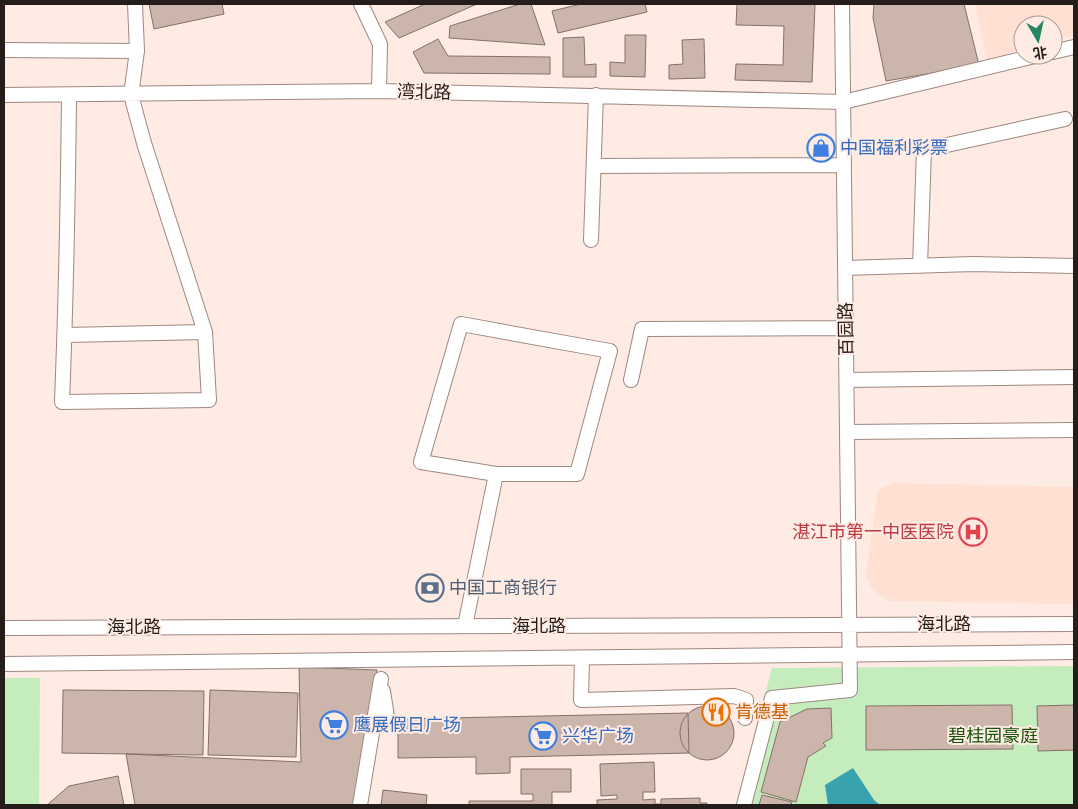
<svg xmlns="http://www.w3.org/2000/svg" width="1078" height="809" viewBox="0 0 1078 809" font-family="'DejaVu Sans','Noto Sans SC',sans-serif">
  <rect width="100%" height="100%" fill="#feebe4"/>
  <!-- built -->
  <path fill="#ffe0d3" d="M 975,4 L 1074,4 L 1074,35 L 1053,41 L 1053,25 L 1023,25 L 1023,49 L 987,60 Z
    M 893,483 L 1074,487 L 1074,604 L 889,601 L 871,588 L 866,574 L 878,490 Z"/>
  <!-- green -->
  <path fill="#c5ecbd" d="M 1074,666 L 1074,805 L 736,805 L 772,668 Z
    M 4,678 L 40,678 L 39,805 L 4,805 Z"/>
  <!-- water -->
  <path fill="#39a2af" d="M 853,768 L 874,800 L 880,805 L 828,805 L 825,785 Z"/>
  <!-- building -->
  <path fill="#ccb6ac" stroke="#857068" d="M 149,4 L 222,4 L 224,14 L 154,29 Z
    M 425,4 L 477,4 L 399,38 L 385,22 Z
    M 520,4 L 531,4 L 545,45 L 449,38 L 450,26 Z
    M 581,4 L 645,4 L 647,12 L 558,33 L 552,11 Z
    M 737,4 L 815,4 L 812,82 L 735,80 L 736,64 L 783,65 L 784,26 L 736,25 Z
    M 874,4 L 964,4 L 979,65 L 886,81 L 873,18 Z
    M 625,35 L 646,35 L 645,77 L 610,76 L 610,62 L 625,63 Z
    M 584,37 L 585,65 L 596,64 L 596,77 L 563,77 L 563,38 Z
    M 438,39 L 448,56 L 550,57 L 550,74 L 424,73 L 413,52 Z
    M 704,39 L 705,78 L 669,79 L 669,65 L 683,64 L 682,40 Z
    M 299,667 L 377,670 L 357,805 L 135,805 L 126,754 L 301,762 Z
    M 63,690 L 204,691 L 203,755 L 62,753 Z
    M 210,690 L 298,693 L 296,757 L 208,755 Z
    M 1012,705 L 1013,749 L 866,750 L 866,706 Z
    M 1074,705 L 1074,750 L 1038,751 L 1037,706 Z
    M680 733a27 27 0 1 1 54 0a27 27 0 1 1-54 0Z
    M 831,708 L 832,738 L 823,743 L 826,746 L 808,757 L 796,802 L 761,792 L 780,722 L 807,709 Z
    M 688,713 L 689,753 L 510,757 L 510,773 L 476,774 L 476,757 L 398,758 L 398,719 Z
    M 654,762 L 655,792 L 643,792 L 643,800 L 655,799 L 655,804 L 661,804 L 661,799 L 700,798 L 700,803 L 707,803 L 707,805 L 597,805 L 597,800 L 617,799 L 617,795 L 601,796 L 600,764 Z
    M 521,769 L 571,769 L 571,792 L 552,792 L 552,805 L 575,805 L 469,805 L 469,801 L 533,801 L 533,794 L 521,794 Z
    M 118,776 L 124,805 L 47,805 L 69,786 Z
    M 383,790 L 427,795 L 426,805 L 381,805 Z
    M 762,795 L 792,802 L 791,805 L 759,805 Z"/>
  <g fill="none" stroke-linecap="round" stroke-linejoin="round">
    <!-- minor casing -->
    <g stroke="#9d887f" stroke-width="16">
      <path id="minor" d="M 135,4 L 137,51
        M 361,4 L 380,44 L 379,91
        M 4,50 L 137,51 L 131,95 L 144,143 L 205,332
        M 1053,52 L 1074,47
        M 4,95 L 379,91 L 843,102 L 1039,55
        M 594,166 L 844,165
        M 591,240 L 596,95
        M 920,266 L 924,150 L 1065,119
        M 845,268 L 973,264 L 1074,266
        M 65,335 L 205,332 L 209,400 L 62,402 C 66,300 68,198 69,95
        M 631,380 L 642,329 L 846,328
        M 847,380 L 1074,377
        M 847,432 L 1074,430
        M 465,626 L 496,474 L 577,474 L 610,351 L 461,324 L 421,462 L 496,474
        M 4,628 L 1074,624
        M 582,659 L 581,700 L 734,696 L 746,700 L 745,718
        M 4,664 L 1074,652
        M 383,691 L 387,717
        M 360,805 L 381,679
        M 744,805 L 772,698 L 850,690 L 842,4"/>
    </g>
    <!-- minor -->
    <use href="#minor" stroke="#fff" stroke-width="14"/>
  </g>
  <!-- icons -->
  <defs>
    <g id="shop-ring" transform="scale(1.4375)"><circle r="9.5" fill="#feebe4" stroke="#3f7fe0" stroke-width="1.5"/><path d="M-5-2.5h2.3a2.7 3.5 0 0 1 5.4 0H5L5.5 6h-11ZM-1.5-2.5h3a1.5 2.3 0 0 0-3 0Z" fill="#3f7fe0"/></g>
    <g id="hospital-ring" transform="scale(1.4375)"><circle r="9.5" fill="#feebe4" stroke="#e0444e" stroke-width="1.5"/><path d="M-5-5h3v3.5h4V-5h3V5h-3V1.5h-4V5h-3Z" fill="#e0444e"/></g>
    <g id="bank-ring" transform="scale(1.4375)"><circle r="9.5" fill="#feebe4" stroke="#5c6f8a" stroke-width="1.5"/><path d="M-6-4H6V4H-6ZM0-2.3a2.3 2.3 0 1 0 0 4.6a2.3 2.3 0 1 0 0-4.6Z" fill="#5c6f8a"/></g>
    <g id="restaurant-ring" transform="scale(1.4375)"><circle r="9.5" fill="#feebe4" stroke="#e8710a" stroke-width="1.5"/><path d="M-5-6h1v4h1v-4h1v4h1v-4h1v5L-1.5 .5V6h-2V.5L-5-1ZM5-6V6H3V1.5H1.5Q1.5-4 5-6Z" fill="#e8710a"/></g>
    <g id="supermarket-ring" transform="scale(1.4375)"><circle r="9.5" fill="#feebe4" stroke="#3f7fe0" stroke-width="1.5"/><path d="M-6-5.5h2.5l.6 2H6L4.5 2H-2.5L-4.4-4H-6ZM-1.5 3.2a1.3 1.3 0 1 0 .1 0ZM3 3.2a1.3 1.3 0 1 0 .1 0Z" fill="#3f7fe0"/></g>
  </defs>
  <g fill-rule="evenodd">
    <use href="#shop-ring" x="821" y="148"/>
    <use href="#hospital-ring" x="973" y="532"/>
    <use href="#bank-ring" x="430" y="588"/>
    <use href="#restaurant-ring" x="716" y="712"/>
    <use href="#supermarket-ring" x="334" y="725"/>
    <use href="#supermarket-ring" x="543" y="736"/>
  </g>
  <g text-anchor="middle" stroke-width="4" stroke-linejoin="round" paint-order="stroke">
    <!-- street labels -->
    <g font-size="18" fill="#251d19" stroke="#feebe4">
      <text transform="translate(424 92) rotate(1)" y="6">湾北路</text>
      <text transform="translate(846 329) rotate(-91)" y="6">百园路</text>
      <text x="944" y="630">海北路</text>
      <text x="539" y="632">海北路</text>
      <text x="134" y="633">海北路</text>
    </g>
    <!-- shop labels -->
    <g font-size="18" fill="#366cbe" stroke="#feebe4" text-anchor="start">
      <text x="840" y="154">中国福利彩票</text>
      <text x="353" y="731">鹰展假日广场</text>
      <text x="562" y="742">兴华广场</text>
    </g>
    <!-- health labels -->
    <g font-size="18" fill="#be3a42" stroke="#feebe4" text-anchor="end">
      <text x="954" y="538">湛江市第一中医医院</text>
    </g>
    <!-- service labels -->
    <g font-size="18" fill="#4e5e75" stroke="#feebe4" text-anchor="start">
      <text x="449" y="594">中国工商银行</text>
    </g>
    <!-- food labels -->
    <g font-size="18" fill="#c56008" stroke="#feebe4" text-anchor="start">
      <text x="735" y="718">肯德基</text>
    </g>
    <!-- park labels -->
    <g font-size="18" fill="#175309" stroke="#feebe4">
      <text x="993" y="742">碧桂园豪庭</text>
    </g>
  </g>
  <!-- border -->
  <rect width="1078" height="809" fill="none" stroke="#251d19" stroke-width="10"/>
  <!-- north arrow -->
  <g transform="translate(1038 40) rotate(171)"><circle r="24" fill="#feebe4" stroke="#a79993"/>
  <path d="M0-4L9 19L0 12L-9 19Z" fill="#248761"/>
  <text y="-8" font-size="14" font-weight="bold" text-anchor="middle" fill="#251d19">北</text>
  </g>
</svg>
